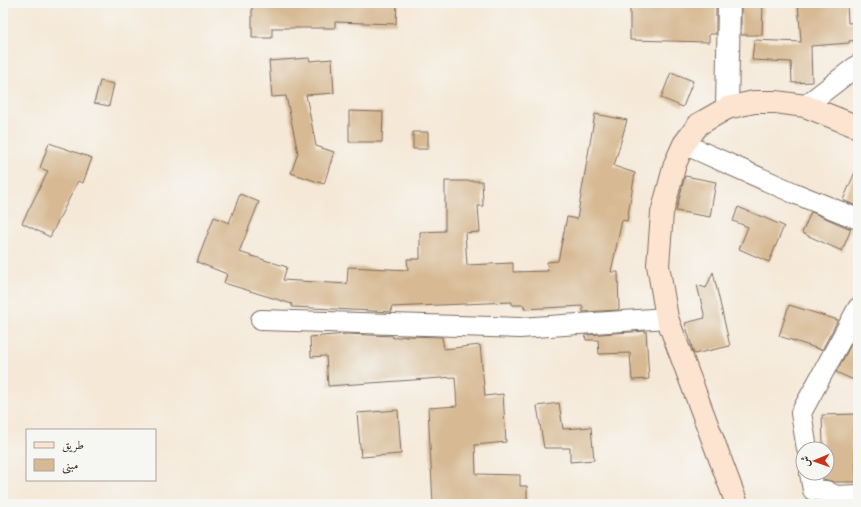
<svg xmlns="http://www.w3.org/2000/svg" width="861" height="507" viewBox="0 0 861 507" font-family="'Old Standard TT',Amiri,serif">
  <rect width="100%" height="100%" fill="#f6f6f2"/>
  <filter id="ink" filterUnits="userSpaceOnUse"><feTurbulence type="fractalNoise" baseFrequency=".025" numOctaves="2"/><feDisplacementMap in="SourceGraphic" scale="8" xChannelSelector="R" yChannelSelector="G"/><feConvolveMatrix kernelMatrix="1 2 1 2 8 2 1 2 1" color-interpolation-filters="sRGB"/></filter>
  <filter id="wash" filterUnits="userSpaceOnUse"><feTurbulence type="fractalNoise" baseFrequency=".012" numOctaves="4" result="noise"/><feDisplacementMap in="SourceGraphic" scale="16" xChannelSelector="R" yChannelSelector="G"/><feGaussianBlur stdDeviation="0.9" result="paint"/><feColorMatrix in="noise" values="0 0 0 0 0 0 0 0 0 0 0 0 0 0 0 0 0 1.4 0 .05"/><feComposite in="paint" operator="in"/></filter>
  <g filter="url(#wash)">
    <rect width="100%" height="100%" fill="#f5e8d7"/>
    <g id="blocks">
      <!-- building -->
      <path fill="#d7b993" d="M 252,3 L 397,3 L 396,24 L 335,22 L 335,28 L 272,28 L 272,38 L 252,38 Z
        M 630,3 L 716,3 L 716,34 L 709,34 L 709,42 L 630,40 Z
        M 741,3 L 763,3 L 762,35 L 741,35 Z
        M 798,3 L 847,3 L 848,23 L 858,22 L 858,40 L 849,41 L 849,43 L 811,46 L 812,82 L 792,83 L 791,62 L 752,60 L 754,40 L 801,42 Z
        M 309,58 L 310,61 L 332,59 L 334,93 L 306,95 L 316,146 L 334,152 L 324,184 L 291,173 L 298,153 L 286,96 L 272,97 L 269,61 Z
        M 671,72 L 693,81 L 683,107 L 661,98 Z
        M 100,81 L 114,84 L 109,106 L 94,103 Z
        M 349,111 L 383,112 L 382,142 L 349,142 Z
        M 595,114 L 627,120 L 614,166 L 635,173 L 627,221 L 622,220 L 611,272 L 618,272 L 619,310 L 583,312 L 583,306 L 524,309 L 524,305 L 512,305 L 512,302 L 391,307 L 392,312 L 292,307 L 292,304 L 224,283 L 227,274 L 197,262 L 214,217 L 229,223 L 240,194 L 259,202 L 239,252 L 287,267 L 283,280 L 347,284 L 348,267 L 408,270 L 407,259 L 420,259 L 420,232 L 445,231 L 445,181 L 482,181 L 483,206 L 478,206 L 480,232 L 465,233 L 467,265 L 513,263 L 513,272 L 548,271 L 547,262 L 558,261 L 567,217 L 577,219 Z
        M 413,132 L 428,132 L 428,149 L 413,149 Z
        M 49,143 L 92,158 L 83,183 L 78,181 L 50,237 L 22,223 L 48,171 L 40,168 Z
        M 858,165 L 858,207 L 843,200 Z
        M 685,176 L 716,182 L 710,217 L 676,211 Z
        M 738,207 L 784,226 L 769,262 L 739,249 L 748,227 L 733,221 Z
        M 811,212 L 851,229 L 842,251 L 802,233 Z
        M 713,272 L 730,346 L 694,354 L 685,323 L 705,318 L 697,285 L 706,288 Z
        M 789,305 L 838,320 L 822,350 L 779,336 Z
        M 646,331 L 649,379 L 632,380 L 630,353 L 599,354 L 598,340 L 586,340 L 585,335 Z
        M 347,334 L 393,336 L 393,338 L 407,336 L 442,337 L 444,349 L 480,345 L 485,396 L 503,394 L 506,442 L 475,445 L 476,474 L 520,475 L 520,486 L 527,486 L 527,504 L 433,504 L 428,408 L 457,406 L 455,377 L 328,386 L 326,356 L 311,357 L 310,337 Z
        M 856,336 L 858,337 L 858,382 L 836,372 Z
        M 559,403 L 563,429 L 591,427 L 594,460 L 570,462 L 570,448 L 544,448 L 537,406 Z
        M 398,410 L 401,454 L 361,457 L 357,413 Z
        M 858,414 L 858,450 L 855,450 L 856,482 L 835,482 L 823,479 L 822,473 L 827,473 L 827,449 L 822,449 L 822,446 L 823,446 L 822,415 Z"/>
    </g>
  </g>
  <g filter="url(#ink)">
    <use href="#blocks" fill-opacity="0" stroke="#7c6c5f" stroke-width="1"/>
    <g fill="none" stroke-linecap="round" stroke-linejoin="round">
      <!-- minor casing -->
      <g stroke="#7c6c5f" stroke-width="22">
        <path id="minor" d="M 805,106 L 858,65
          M 684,144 L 794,193 L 858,219
          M 261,320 L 520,328 L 667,318
          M 807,449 L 801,413 L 858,308
          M 810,473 L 813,490 L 826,491 L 836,496 L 858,495"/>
      </g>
      <!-- tertiary casing -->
      <g stroke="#7c6c5f" stroke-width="24">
        <path id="tertiary" d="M 727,108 L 729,3"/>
      </g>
      <!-- secondary casing -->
      <g stroke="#7c6c5f" stroke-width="24">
        <path id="secondary" d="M 737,504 L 667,318 L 658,265 L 662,213 L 675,164 L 684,144 L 699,124 L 727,108 L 754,102 L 776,102 L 805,106 L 858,127"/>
      </g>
      <!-- minor -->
      <use href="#minor" stroke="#fff" stroke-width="20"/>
      <!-- tertiary -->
      <use href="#tertiary" stroke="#fff" stroke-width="22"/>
      <!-- secondary -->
      <use href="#secondary" stroke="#fde4d1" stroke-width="22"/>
    </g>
  </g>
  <!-- margin -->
  <rect width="861" height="507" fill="none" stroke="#f6f6f2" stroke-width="16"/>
  <!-- legend -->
  <rect x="26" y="429" width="130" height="52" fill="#f6f6f2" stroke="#aba49d"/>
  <rect x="34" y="442" width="20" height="6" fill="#fde4d1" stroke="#aba49d"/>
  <text x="62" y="449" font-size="12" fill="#3b2a1e">طريق</text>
  <rect x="34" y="459" width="20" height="12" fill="#d7b993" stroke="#aba49d"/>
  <text x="62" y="469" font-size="12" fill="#3b2a1e">مبنى</text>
  <!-- north arrow -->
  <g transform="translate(815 461) rotate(268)"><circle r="19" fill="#f6f6f2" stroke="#aba49d"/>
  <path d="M0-3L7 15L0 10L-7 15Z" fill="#c8321e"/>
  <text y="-6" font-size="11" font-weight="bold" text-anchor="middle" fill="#3b2a1e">ش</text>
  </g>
</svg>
